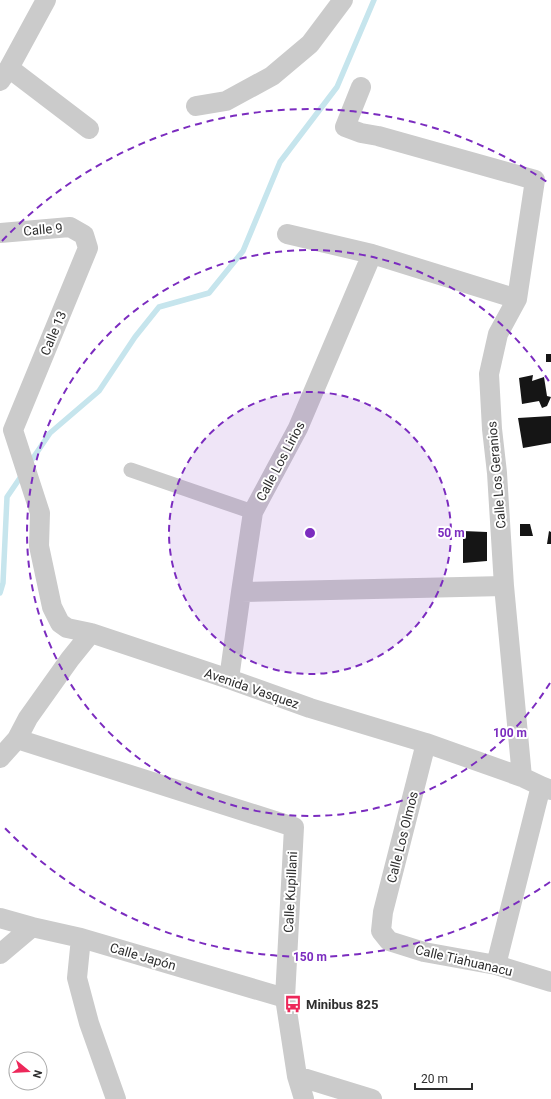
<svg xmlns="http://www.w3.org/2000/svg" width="551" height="1099" viewBox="0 0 551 1099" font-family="Roboto,sans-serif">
  <rect width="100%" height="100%" fill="#fff"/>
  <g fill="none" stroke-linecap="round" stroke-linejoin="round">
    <!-- stream -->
    <path stroke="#c6e5ed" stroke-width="5.5" d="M 29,464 L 50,433 L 99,391 L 135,337 L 159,307 L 209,293 L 243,251 L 280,162 L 337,87 L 374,0
      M 0,593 L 3,583 L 7,497 L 22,475"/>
  </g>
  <!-- building -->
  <path fill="#151515" d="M 546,354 L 551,354 L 551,362 L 546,362 Z
    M 533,375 L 532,381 L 544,377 L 547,396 L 551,397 L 547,406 L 542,408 L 539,401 L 522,404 L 519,378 Z
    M 551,416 L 551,443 L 523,448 L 518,418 Z
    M 520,524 L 530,524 L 533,536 L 520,536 Z
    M 463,531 L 487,532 L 487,561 L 463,563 Z
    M 549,531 L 551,532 L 551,544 L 547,544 Z"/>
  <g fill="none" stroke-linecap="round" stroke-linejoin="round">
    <!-- pedestrian -->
    <path stroke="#cbcbcb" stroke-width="15" d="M 131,470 L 253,512"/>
    <!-- minor -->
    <path stroke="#cbcbcb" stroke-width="20" d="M 9,68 L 89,129
      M 0,81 L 9,68 L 46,0
      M 361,87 L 345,127 L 361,133 L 378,136 L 535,180 L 517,299 L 498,334 L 489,374 L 492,429 L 497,473 L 504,586 L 522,777
      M 196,106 L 226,101 L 272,76 L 310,44 L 343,0
      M 0,233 L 70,227 L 84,235 L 88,248 L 13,430
      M 287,234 L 372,254 L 517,299
      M 13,430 L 40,513 L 39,546 L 52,607 L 60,623 L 67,628 L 91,633 L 229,679 L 310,708 L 426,743 L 522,777 L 541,786 L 551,790
      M 241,592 L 504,586
      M 229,679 L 241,592 L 253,512 L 298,428 L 372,254
      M 17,739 L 294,827 L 285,998 L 297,1076 L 304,1099
      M 426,743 L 383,912 L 381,931 L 389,941 L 424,952 L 496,965 L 551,982
      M 0,758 L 17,739 L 28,718 L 70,659 L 91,633
      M 0,918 L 32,927 L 81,938 L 285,998
      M 81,938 L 77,978 L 89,1023 L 116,1099
      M 0,954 L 32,927
      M 496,965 L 541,786
      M 297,1076 L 372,1099"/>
  </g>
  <!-- distance rings -->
  <circle cx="310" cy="533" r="141" fill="#7b2cbf" fill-opacity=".12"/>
  <g fill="none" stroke="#7b2cbf" stroke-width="2" stroke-dasharray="7 5">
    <circle cx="310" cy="533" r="141"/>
    <path d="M550 683A283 283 0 1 1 550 383"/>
    <path d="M550 882A424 424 0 0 1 2 825M2 241A424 424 0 0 1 550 184"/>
  </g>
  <!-- icons -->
  <defs>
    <g id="bus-bare" transform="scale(1.38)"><path d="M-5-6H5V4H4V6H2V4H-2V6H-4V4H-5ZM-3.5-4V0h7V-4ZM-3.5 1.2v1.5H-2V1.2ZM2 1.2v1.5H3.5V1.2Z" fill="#ed285a" stroke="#fff" stroke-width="2.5" paint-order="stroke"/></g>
  </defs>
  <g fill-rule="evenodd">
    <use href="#bus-bare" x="293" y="1004"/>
  </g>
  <g text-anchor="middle" stroke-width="4" stroke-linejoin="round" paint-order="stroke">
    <!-- street labels -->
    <g font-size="13" fill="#2e2e2e" stroke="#fff">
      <text transform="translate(43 229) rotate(-5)" y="5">Calle 9</text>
      <text transform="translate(53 333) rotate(-67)" y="5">Calle 13</text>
      <text transform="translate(280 461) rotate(-62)" y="5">Calle Los Lirios</text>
      <text transform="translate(496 475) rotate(-95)" y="5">Calle Los Geranios</text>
      <text transform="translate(252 688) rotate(19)" y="5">Avenida Vasquez</text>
      <text transform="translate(402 837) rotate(-76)" y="5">Calle Los Olmos</text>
      <text transform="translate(290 892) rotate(-87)" y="5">Calle Kupillani</text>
      <text transform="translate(143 956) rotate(16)" y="5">Calle Japón</text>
      <text transform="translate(464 960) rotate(13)" y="5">Calle Tiahuanacu</text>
    </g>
    <!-- poi labels -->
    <g font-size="13" font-weight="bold" fill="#2e2e2e" stroke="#fff" text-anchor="start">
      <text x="306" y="1009">Minibus 825</text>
    </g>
  </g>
  <circle cx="310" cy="533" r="6" fill="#7b2cbf" stroke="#fff" stroke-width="2"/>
  <g font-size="12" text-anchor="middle" font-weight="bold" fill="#7b2cbf" stroke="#fff" stroke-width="4" stroke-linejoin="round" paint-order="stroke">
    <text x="451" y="537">50 m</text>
    <text x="510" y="737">100 m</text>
    <text x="310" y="961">150 m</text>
  </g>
  <!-- north arrow -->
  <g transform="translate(28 1071) rotate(108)"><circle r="19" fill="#ffffff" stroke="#ababab"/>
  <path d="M0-3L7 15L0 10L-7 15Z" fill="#ed285a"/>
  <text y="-6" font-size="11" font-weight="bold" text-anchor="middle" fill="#2e2e2e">N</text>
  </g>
  <!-- scale -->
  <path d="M415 1083v6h57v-6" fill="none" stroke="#2e2e2e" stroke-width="2"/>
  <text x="421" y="1083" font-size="12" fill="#2e2e2e" stroke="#ffffff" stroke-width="3" paint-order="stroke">20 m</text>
</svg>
